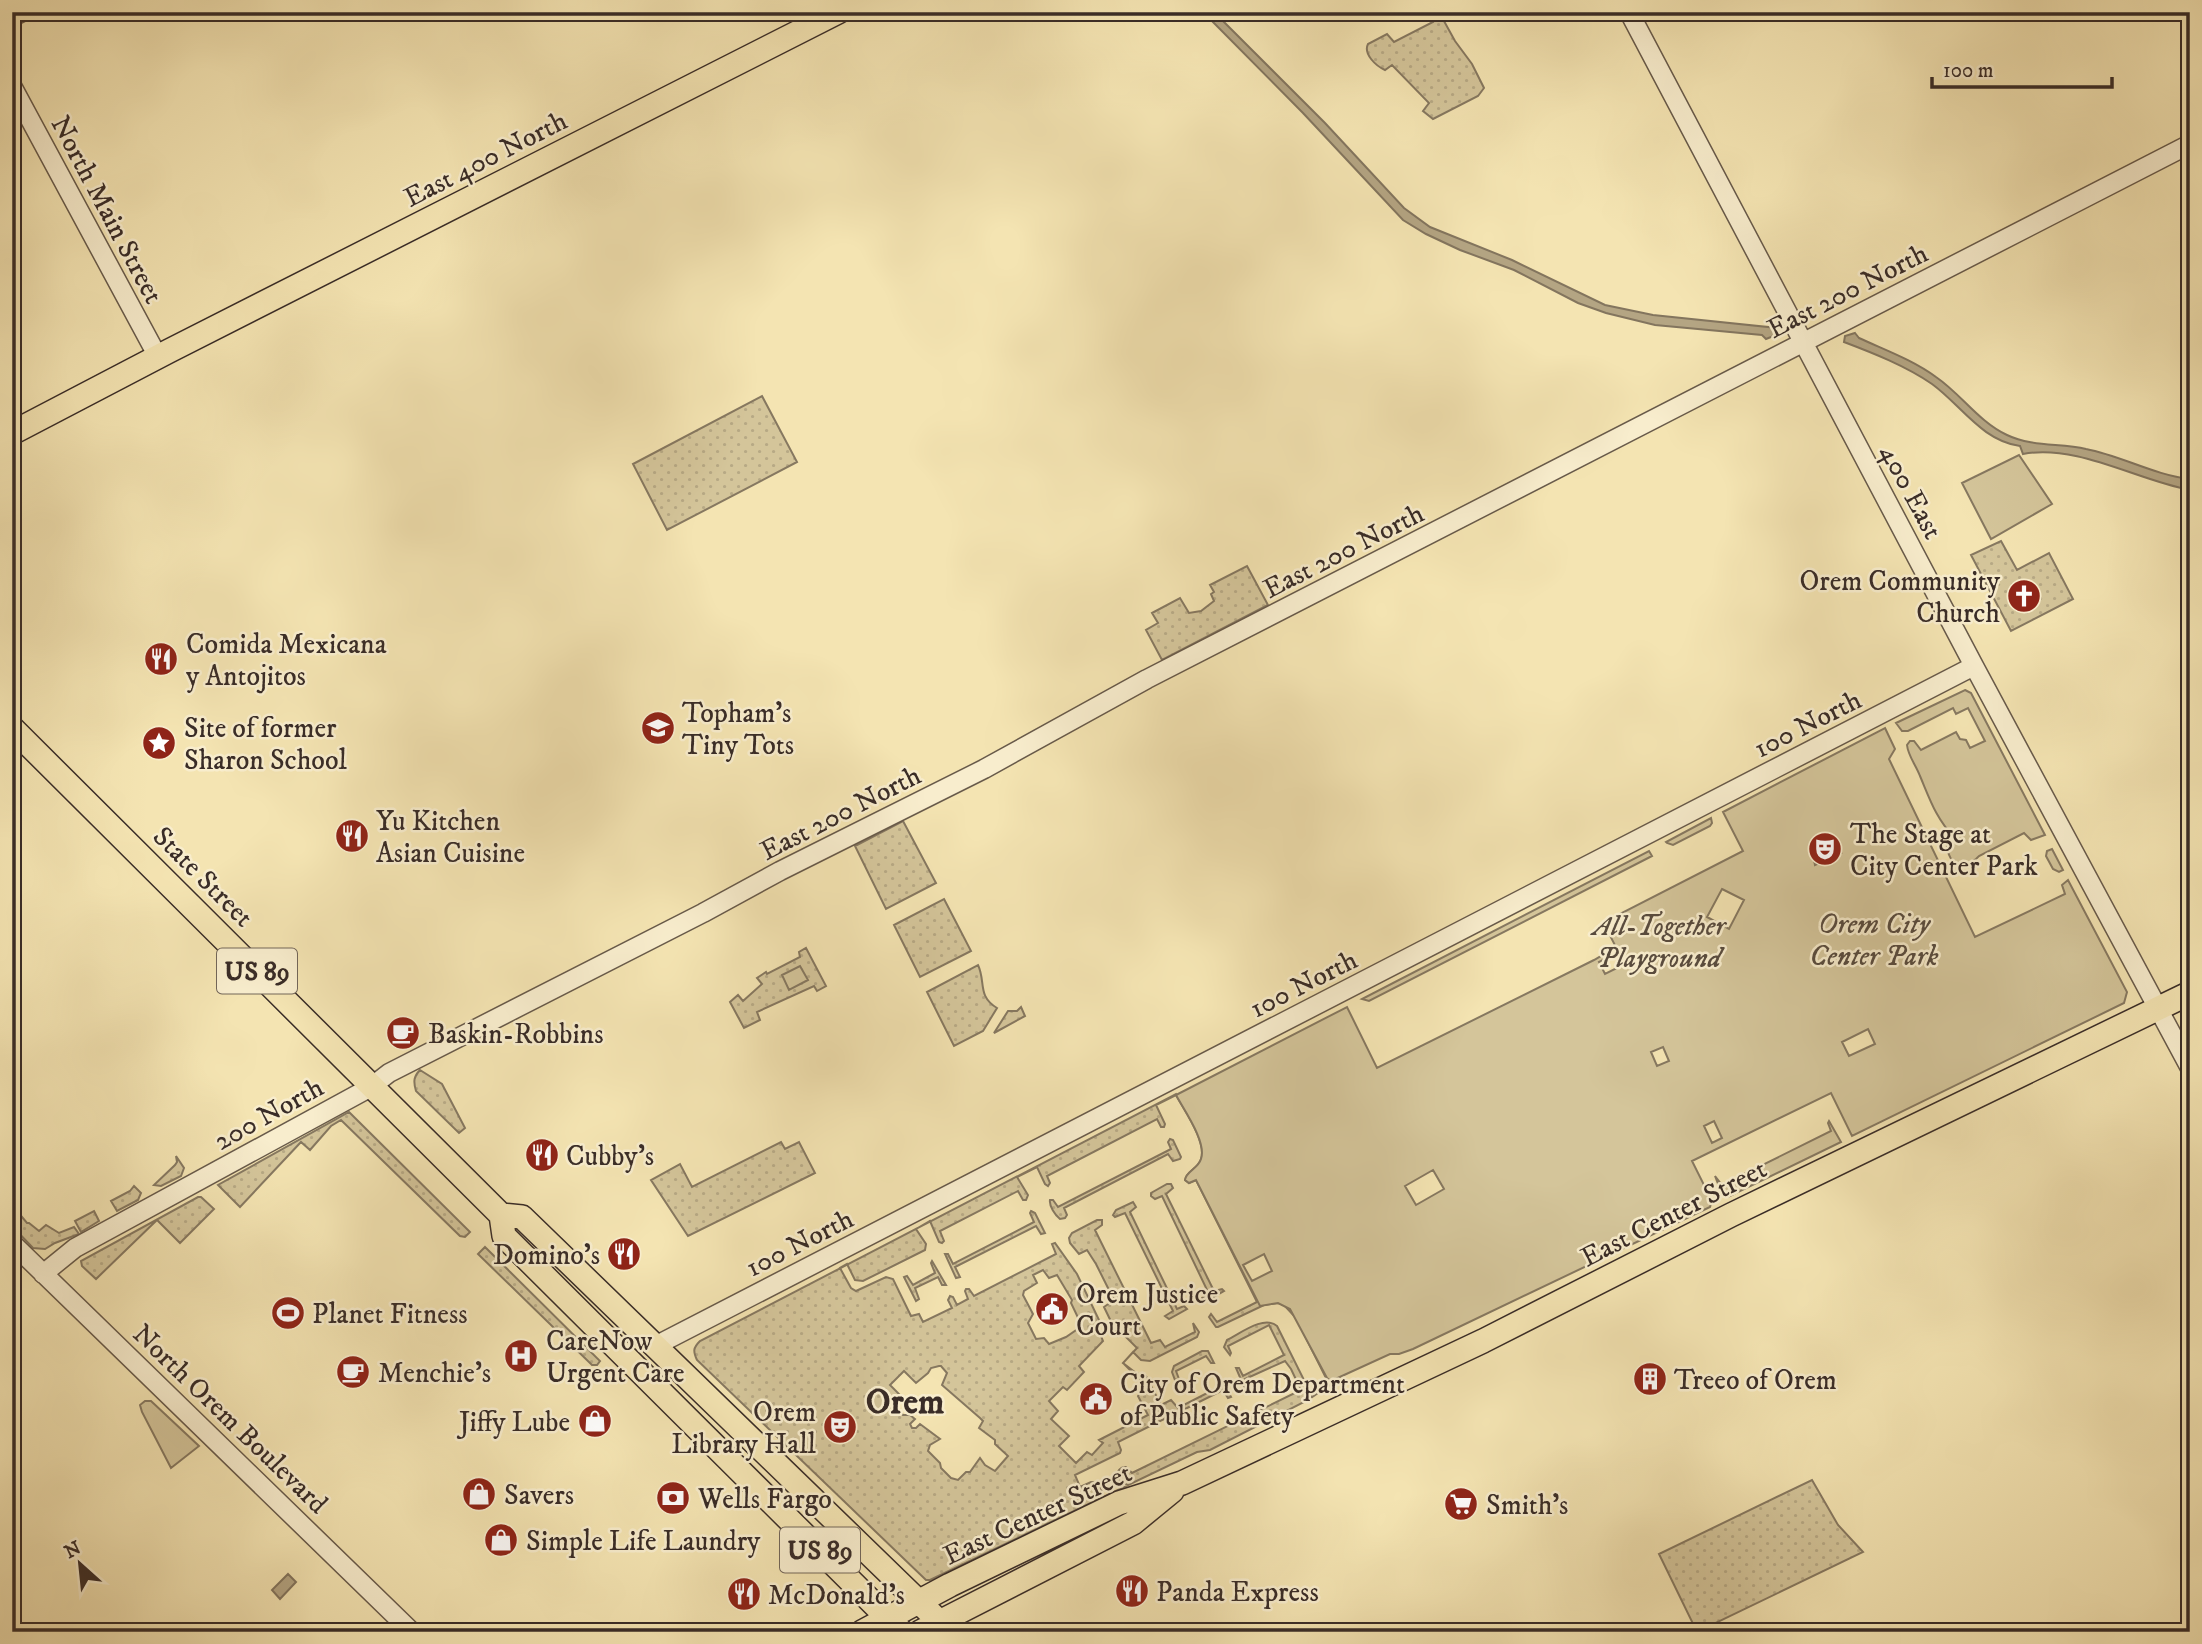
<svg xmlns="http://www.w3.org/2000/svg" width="2202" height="1644" viewBox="0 0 2202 1644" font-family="'IM FELL DW Pica',serif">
  <defs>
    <pattern id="grass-dots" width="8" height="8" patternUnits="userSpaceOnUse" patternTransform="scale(1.75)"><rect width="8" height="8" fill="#d4c59a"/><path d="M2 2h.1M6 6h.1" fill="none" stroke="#b7a985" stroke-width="1.8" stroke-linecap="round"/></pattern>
  </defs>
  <rect width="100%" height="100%" fill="#f4e4b2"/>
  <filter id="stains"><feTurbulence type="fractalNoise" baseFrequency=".00286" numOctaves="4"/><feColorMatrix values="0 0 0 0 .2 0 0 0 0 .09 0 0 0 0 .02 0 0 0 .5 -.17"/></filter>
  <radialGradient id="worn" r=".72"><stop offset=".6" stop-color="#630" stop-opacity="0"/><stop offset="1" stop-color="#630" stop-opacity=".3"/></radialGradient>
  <!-- grass -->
  <path fill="url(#grass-dots)" stroke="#867860" stroke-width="2" fill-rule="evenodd" d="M 1430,12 L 1439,12 L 1455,41 L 1472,64 L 1484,88 L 1478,96 L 1433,119 L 1423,111 L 1429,103 L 1392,65 L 1385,70 C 1376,66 1363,54 1368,44 L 1387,34 L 1394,42 L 1433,22 Z
    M 762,396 L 797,462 L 667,530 L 633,464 Z
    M 2001,541 L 2017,570 L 2049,553 L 2073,599 L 2011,631 L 1971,555 Z
    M 1247,566 L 1268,605 L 1162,660 L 1146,630 L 1158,623 L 1152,613 L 1180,598 L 1189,613 L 1201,611 L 1214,601 L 1211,594 L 1214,592 L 1210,585 Z
    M 903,821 L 936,883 L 886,909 L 855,846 Z
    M 944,899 L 971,951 L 920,977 L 894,925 Z
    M 806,948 L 826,986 L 817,991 L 814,986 L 757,1012 L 760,1020 L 744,1028 L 730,1002 L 738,995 L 743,1001 L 762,984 L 757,978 L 766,972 L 767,974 L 800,957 L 799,952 Z
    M 978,965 C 986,982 977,996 997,1008 L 983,1031 L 954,1046 L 927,992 Z
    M 1021,1007 L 1025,1016 L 994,1033 L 1008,1011 L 1017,1011 Z
    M 420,1070 L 442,1084 L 465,1128 L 459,1133 L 416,1091 C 413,1081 414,1076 420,1070 Z
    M 1176,1094 L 1202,1141 L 1204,1153 L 1199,1168 L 1261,1305 L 1279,1302 L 1292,1309 L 1327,1378 L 1334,1382 L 1308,1400 L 1210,1450 L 1197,1452 L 930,1580 L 926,1580 L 697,1360 C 693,1351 693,1348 700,1341 ZM 1176,1095 C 1184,1110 1207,1142 1201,1159 C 1198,1169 1186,1171 1185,1180 L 1189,1183 L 1196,1180 L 1257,1302 L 1217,1322 L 1211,1314 L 1209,1317 L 1216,1327 L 1218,1327 L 1264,1305 L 1278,1303 L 1284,1305 L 1296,1318 L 1326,1378 L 1310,1397 L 1307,1386 L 1277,1326 C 1264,1315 1241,1333 1227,1340 L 1224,1347 L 1230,1355 L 1231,1353 L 1228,1346 L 1269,1325 L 1284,1355 L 1243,1376 L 1239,1368 L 1236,1368 L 1245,1389 L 1249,1388 L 1245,1379 L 1285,1361 L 1291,1369 L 1301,1390 L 1132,1473 L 1126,1467 C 1120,1467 1116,1472 1117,1477 L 1121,1483 L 1128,1485 L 1101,1499 L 1102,1491 L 1099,1483 L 1091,1482 L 1080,1487 L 1075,1475 L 1120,1453 L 1121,1450 L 1118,1442 L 1170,1416 L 1177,1424 L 1183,1420 L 1179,1412 L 1223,1390 L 1228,1398 L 1231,1397 L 1219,1376 L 1218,1378 L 1221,1386 L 1178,1408 L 1171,1400 L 1161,1405 L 1146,1376 L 1136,1373 L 1123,1363 L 1133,1352 L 1141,1360 L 1150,1361 L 1197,1337 L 1199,1332 L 1193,1323 L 1195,1332 L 1165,1347 L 1160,1340 L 1151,1343 L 1095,1230 L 1102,1225 L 1102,1220 L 1097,1220 L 1072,1233 L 1069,1238 L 1070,1243 L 1079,1254 L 1087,1250 L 1096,1264 L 1114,1300 L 1104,1307 L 1118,1336 L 1122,1333 L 1137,1348 L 1123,1363 L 1146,1386 L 1138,1396 L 1148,1415 L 1099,1440 L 1103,1443 L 1092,1455 L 1087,1452 L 1076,1463 L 1059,1446 L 1069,1436 L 1051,1419 L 1058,1411 L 1049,1401 L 1063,1387 L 1067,1390 L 1084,1372 L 1079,1366 L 1103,1341 L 1099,1331 L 1099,1320 L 1077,1274 L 1055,1243 L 1052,1244 L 1056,1254 L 974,1296 L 969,1289 L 966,1289 L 965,1291 L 968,1299 L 957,1305 L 953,1297 L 950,1296 L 948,1300 L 952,1308 L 923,1322 L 919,1314 L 911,1316 L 893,1279 L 886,1277 L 856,1291 L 851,1288 L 840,1268 L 847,1264 L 855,1280 L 863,1281 L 925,1250 L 926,1244 L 916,1229 L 930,1221 L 939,1242 L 942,1243 L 944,1241 L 940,1231 L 1018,1191 L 1023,1200 L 1026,1200 L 1028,1195 L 1017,1177 L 1037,1167 L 1045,1184 L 1048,1186 L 1050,1183 L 1047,1176 L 1157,1119 L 1161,1127 L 1164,1127 L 1165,1124 L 1156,1105 ZM 1043,1270 L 1049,1278 L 1057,1275 L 1072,1300 L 1071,1303 L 1082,1326 L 1066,1337 L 1049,1344 L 1044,1338 L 1036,1339 L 1028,1323 L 1033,1314 L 1023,1295 L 1024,1291 L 1037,1283 L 1033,1275 ZM 939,1366 L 941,1366 L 947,1373 L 942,1385 L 980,1418 L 983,1421 L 979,1428 L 995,1440 L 995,1444 L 1008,1456 L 995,1471 L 985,1465 L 980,1458 L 970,1472 L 966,1472 L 958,1480 L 951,1478 L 941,1468 L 940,1463 L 928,1451 L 930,1445 L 940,1439 L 920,1424 L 916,1428 L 912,1428 L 910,1424 L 915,1419 L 910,1415 L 903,1415 C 898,1409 896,1403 901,1396 L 890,1385 L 904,1371 L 916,1383 L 928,1373 L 931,1368 Z
    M 349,1112 L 470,1232 L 465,1237 L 460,1236 L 341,1120 L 331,1126 L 310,1150 L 301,1142 L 240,1207 L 218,1185 Z
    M 1170,1139 L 1173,1140 L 1181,1157 L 1180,1159 L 1173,1161 L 1168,1154 L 1064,1208 L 1067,1215 L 1065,1218 L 1060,1219 C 1055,1215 1049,1206 1050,1200 L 1053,1200 L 1058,1207 L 1171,1149 L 1168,1142 Z
    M 781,1142 L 785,1149 L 799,1142 L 815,1173 L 688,1236 L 651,1180 L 680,1164 L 692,1187 Z
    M 176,1156 L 184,1168 L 181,1176 L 161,1186 L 154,1185 L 175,1165 L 177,1162 Z
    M 1167,1184 L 1171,1184 L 1173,1188 L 1166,1194 L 1214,1291 L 1222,1289 L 1224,1291 L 1205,1302 L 1202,1301 L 1202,1298 L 1209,1294 L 1162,1196 L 1155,1199 L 1151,1196 L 1151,1193 Z
    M 134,1186 L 141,1193 L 138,1200 L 117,1211 L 111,1201 L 130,1191 Z
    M 198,1197 L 201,1197 L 214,1209 L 180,1243 L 157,1220 L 96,1279 L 82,1266 L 81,1261 Z
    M 1133,1202 L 1136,1207 L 1130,1212 L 1177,1309 L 1184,1306 L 1187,1309 L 1169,1319 L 1165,1316 L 1173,1311 L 1125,1213 L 1115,1217 L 1113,1215 L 1116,1210 Z
    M 12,1205 L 27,1223 L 29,1223 L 39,1231 L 46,1225 L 59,1233 L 74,1227 L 79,1234 L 55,1243 L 45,1249 L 33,1248 L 12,1226 Z
    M 94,1211 L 99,1221 L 81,1232 L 75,1221 Z
    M 1031,1211 L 1035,1213 L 1045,1233 L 1041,1234 L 1036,1226 L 955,1267 L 960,1277 L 956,1278 L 945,1254 L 948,1254 L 953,1264 L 1034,1222 L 1030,1213 Z
    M 485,1247 L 600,1361 L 597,1365 L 592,1365 L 478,1254 Z
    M 932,1261 L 946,1285 L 942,1285 L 938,1277 L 915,1288 L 919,1299 L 916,1301 L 904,1277 L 907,1276 L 913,1285 L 935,1273 L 931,1263 Z
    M 1202,1351 L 1208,1351 L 1214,1363 L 1211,1363 L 1206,1356 L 1176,1371 L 1179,1379 L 1175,1380 L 1172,1372 L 1174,1366 Z
    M 1812,1480 L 1838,1525 L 1863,1552 L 1697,1632 L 1659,1554 Z"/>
  <!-- green -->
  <path fill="#d4c59a" stroke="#867860" stroke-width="2" fill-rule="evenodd" d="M 2019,455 L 2052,504 L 1991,539 L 1962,483 Z
    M 1965,690 L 1971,693 L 2045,835 L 2031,840 L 2024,833 L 1979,856 L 1976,859 L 1960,868 C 1953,865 1946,852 1947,844 L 1955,839 C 1935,816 1931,802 1920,776 C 1916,765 1908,756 1907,745 L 1910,741 L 1914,741 L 1921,750 L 1956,732 L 1960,739 L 1966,740 L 1970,748 L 1985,741 L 1968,708 L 1956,714 L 1953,708 L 1908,731 L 1902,731 L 1896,723 Z
    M 1885,728 L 1895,749 L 1889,759 L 1975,937 L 2065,894 L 2062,885 L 2068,880 L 2127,992 L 2124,1003 L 1852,1136 L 1831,1093 L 1692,1161 L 1712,1201 L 1710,1207 L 1413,1349 L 1399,1354 L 1390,1354 L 1331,1381 L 1327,1378 L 1290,1309 L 1278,1303 L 1260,1306 L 1196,1180 L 1189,1183 L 1185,1180 C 1186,1171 1198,1169 1201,1159 C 1207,1142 1184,1110 1176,1095 L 1347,1007 L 1377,1068 L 1594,960 L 1616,947 L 1606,928 L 1606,921 L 1743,851 L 1723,812 ZM 1826,838 L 1841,853 L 1815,865 L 1811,845 ZM 1722,889 L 1744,900 L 1729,929 L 1707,917 ZM 1619,952 L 1625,964 L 1605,974 L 1599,962 ZM 1868,1029 L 1875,1044 L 1849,1056 L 1842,1042 ZM 1663,1047 L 1669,1061 L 1657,1066 L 1651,1052 ZM 1714,1121 L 1722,1138 L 1712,1143 L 1704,1126 ZM 1433,1170 L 1444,1189 L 1416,1205 L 1405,1186 ZM 1264,1254 L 1272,1271 L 1252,1281 L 1243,1265 Z
    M 1711,818 L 1712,823 L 1710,826 L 1673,845 L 1667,843 L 1666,842 Z
    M 2052,849 L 2063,870 L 2059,872 L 2053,869 L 2046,856 L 2047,851 Z
    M 1649,851 L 1652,856 L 1369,1001 L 1362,999 Z
    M 800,966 L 808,980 L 789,990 L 782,975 Z
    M 1829,1121 L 1841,1142 L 1728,1197 L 1722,1194 L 1715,1176 L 1722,1185 L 1831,1131 L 1828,1123 Z
    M 145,1401 L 151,1401 L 199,1446 L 171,1468 L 142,1412 L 140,1405 Z"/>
  <!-- water -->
  <path fill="#b4a583" stroke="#83755e" stroke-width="2" d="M 1203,12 L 1214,12 L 1325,123 L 1404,208 L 1430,227 L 1512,260 L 1605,305 L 1653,315 L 1777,328 L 1776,335 L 1766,339 L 1762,335 L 1655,325 L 1606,313 L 1578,303 L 1514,270 L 1460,250 L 1426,234 L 1403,220 L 1303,113 Z
    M 1855,333 L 1859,338 C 1885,350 1913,360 1936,377 C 1961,394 1979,422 2007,435 C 2032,447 2060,443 2086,449 C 2122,456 2154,475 2190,479 L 2190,490 C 2136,480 2078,444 2023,454 L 2020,446 C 1982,441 1961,405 1932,384 C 1906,366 1873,353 1844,342 L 1845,336 Z
    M 288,1574 L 296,1582 L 280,1599 L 272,1590 Z"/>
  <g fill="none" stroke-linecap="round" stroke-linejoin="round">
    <!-- minor casing -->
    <g stroke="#685a4a" stroke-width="21">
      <path id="minor" d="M 1629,12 L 1974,666 L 2190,1068
        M 12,17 L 22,12
        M 12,86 L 158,357
        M 12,1243 L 412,1632
        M 43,1274 L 75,1248 L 371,1087 L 389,1073 L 703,913 L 780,871 L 984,769 L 1147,679 L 2190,144
        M 655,1346 L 1974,666"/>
    </g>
    <!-- major casing -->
    <g stroke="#392c27" stroke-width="26">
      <path id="major" d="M 12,433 L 169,351 L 838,12
        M 12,728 L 501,1215 L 522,1217 L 950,1632
        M 501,1215 L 504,1236 L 902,1632
        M 862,1632 L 950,1585 L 1119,1503 L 1182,1483 L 1483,1341 L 1731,1215 L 2190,993
        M 920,1632 L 1133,1523 L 1172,1491"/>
    </g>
    <!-- minor -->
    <use href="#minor" stroke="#f8edcd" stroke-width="18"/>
    <!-- major -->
    <use href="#major" stroke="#f4e4b2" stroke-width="23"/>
  </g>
  <!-- icons -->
  <defs>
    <g id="church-disc" transform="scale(1.75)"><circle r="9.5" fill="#8f2418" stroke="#f8edcd"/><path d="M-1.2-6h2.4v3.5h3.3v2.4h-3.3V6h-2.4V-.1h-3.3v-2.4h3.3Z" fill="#fff"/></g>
    <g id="restaurant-disc" transform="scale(1.75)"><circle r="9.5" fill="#8f2418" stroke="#f8edcd"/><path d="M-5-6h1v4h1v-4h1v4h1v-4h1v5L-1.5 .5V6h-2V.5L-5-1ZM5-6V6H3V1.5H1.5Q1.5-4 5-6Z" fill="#fff"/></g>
    <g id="school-disc" transform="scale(1.75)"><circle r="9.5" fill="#8f2418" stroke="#f8edcd"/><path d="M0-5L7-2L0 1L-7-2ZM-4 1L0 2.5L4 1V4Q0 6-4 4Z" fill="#fff"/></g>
    <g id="sight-disc" transform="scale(1.75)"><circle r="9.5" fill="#8f2418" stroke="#f8edcd"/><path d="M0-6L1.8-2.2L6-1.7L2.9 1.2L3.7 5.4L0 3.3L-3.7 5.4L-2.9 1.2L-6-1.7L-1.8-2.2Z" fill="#fff"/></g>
    <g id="theatre-disc" transform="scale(1.75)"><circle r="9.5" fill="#8f2418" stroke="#f8edcd"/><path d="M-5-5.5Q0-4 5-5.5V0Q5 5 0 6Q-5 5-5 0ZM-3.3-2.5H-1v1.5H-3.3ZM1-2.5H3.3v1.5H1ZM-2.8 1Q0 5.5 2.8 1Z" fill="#fff"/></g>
    <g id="cafe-disc" transform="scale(1.75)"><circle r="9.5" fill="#8f2418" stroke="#f8edcd"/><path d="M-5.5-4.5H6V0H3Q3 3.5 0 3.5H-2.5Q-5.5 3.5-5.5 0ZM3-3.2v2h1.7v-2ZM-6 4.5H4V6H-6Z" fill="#fff"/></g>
    <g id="civic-disc" transform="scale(1.75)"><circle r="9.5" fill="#8f2418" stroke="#f8edcd"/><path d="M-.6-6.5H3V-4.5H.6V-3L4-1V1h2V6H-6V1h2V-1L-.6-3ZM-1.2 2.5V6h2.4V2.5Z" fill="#fff"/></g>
    <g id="stadium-disc" transform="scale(1.75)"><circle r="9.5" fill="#8f2418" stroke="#f8edcd"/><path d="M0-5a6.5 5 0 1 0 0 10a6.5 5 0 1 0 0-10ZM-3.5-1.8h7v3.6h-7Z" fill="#fff"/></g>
    <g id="hospital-disc" transform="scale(1.75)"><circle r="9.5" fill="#8f2418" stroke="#f8edcd"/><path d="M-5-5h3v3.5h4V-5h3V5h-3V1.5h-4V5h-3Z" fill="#fff"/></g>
    <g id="building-disc" transform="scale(1.75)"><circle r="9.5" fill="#8f2418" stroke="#f8edcd"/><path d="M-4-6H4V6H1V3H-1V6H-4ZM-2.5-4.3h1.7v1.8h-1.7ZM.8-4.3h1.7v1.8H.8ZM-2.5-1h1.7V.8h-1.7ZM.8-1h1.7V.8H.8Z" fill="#fff"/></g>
    <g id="shop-disc" transform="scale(1.75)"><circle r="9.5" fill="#8f2418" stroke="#f8edcd"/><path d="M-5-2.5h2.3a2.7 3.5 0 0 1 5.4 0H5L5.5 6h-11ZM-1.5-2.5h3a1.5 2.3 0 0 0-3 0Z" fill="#fff"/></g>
    <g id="bank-disc" transform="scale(1.75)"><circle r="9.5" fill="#8f2418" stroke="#f8edcd"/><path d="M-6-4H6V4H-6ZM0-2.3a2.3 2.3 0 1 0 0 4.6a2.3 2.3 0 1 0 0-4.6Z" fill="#fff"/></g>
    <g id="supermarket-disc" transform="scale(1.75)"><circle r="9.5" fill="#8f2418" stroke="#f8edcd"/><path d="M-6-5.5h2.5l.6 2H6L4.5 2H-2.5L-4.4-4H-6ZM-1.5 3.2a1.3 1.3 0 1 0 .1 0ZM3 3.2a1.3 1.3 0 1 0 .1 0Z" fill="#fff"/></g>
  </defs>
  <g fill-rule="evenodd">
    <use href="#church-disc" x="2024" y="596"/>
    <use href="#restaurant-disc" x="161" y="659"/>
    <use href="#school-disc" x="658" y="728"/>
    <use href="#sight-disc" x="159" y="743"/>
    <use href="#restaurant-disc" x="352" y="836"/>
    <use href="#theatre-disc" x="1825" y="849"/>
    <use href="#cafe-disc" x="403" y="1033"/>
    <use href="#restaurant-disc" x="542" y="1155"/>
    <use href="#restaurant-disc" x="624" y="1254"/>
    <use href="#civic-disc" x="1052" y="1309"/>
    <use href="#stadium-disc" x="288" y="1313"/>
    <use href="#hospital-disc" x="521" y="1356"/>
    <use href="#cafe-disc" x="353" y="1372"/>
    <use href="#building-disc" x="1650" y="1379"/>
    <use href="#civic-disc" x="1096" y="1399"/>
    <use href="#shop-disc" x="595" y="1421"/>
    <use href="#theatre-disc" x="840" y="1427"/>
    <use href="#shop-disc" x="479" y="1494"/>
    <use href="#bank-disc" x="673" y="1498"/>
    <use href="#supermarket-disc" x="1461" y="1504"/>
    <use href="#shop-disc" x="501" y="1540"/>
    <use href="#restaurant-disc" x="1132" y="1591"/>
    <use href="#restaurant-disc" x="744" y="1594"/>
  </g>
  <g text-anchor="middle" stroke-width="5" stroke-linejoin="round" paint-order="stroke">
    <!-- shield labels -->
    <g fill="#f8edcd" stroke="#726659" stroke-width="2">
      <rect x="217" y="948.5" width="80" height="45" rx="5"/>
      <rect x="780" y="1527.5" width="80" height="45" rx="5"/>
    </g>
    <g font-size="26" font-weight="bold" fill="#392c27">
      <text x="257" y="980">US 89</text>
      <text x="820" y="1559">US 89</text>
    </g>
    <!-- street labels -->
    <g font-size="28" fill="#392c27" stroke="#f8edcd">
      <text transform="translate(485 158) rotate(-27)" y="10">East 400 North</text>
      <text transform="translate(108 209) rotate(62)" y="10">North Main Street</text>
      <text transform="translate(1847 290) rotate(-27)" y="10">East 200 North</text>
      <text transform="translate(1912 491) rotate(62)" y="10">400 East</text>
      <text transform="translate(1343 550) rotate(-27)" y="10">East 200 North</text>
      <text transform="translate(1807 723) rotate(-27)" y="10">100 North</text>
      <text transform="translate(840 812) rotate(-27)" y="10">East 200 North</text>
      <text transform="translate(204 876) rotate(45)" y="10">State Street</text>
      <text transform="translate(1303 983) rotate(-27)" y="10">100 North</text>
      <text transform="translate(268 1113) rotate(-29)" y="10">200 North</text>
      <text transform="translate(1673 1212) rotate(-27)" y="10">East Center Street</text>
      <text transform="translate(799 1242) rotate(-27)" y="10">100 North</text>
      <text transform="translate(231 1418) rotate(44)" y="10">North Orem Boulevard</text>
      <text transform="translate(1037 1513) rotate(-25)" y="10">East Center Street</text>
    </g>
    <!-- poi labels -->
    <g font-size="28" fill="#392c27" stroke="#f8edcd" text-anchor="start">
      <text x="2000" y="590" text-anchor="end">Orem Community<tspan x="2000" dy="32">Church</tspan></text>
      <text x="186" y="653">Comida Mexicana<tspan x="186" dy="32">y Antojitos</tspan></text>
      <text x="682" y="722">Topham's<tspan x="682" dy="32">Tiny Tots</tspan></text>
      <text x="184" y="737">Site of former<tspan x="184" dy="32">Sharon School</tspan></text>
      <text x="376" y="830">Yu Kitchen<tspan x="376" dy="32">Asian Cuisine</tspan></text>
      <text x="1850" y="843">The Stage at<tspan x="1850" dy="32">City Center Park</tspan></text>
      <text x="428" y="1043">Baskin-Robbins</text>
      <text x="566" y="1165">Cubby's</text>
      <text x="600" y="1264" text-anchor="end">Domino's</text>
      <text x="1076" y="1303">Orem Justice<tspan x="1076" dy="32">Court</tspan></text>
      <text x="312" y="1323">Planet Fitness</text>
      <text x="546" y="1350">CareNow<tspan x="546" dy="32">Urgent Care</tspan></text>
      <text x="378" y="1382">Menchie's</text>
      <text x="1674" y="1389">Treeo of Orem</text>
      <text x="1120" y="1393">City of Orem Department<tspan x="1120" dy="32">of Public Safety</tspan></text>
      <text x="816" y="1421" text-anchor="end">Orem<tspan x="816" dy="32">Library Hall</tspan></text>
      <text x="570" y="1431" text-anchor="end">Jiffy Lube</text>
      <text x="504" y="1504">Savers</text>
      <text x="698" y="1508">Wells Fargo</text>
      <text x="1486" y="1514">Smith's</text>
      <text x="526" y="1550">Simple Life Laundry</text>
      <text x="1156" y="1601">Panda Express</text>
      <text x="768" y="1604">McDonald's</text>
    </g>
    <!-- park labels -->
    <g font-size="28" font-style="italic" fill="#584b3e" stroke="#f8edcd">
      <text x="1874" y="933">Orem City<tspan x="1874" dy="32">Center Park</tspan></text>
      <text x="1659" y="935">All-Together<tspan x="1659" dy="32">Playground</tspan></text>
    </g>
    <!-- district labels -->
    <g font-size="35" font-weight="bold" fill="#392c27" stroke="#f8edcd">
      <text x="905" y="1413">Orem</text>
    </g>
  </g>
  <!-- margin -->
  <rect width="2202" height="1644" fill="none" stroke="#f4e4b2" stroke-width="42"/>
  <rect x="14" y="14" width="2174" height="1616" fill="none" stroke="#392c27" stroke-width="3.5"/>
  <rect x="21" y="21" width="2160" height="1602" fill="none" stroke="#392c27" stroke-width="2"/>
  <!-- north arrow -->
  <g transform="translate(80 1564) rotate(333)" stroke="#f8edcd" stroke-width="5" paint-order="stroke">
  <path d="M0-5L12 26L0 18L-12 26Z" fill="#392c27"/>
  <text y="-10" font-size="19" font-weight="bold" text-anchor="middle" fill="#392c27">N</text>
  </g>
  <!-- scale -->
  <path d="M1932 77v10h180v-10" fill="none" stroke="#392c27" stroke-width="3.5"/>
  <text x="1943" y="77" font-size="21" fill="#392c27" stroke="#f8edcd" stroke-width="5" paint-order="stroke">100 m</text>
  <rect width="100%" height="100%" filter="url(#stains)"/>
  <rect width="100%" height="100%" fill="url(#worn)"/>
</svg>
